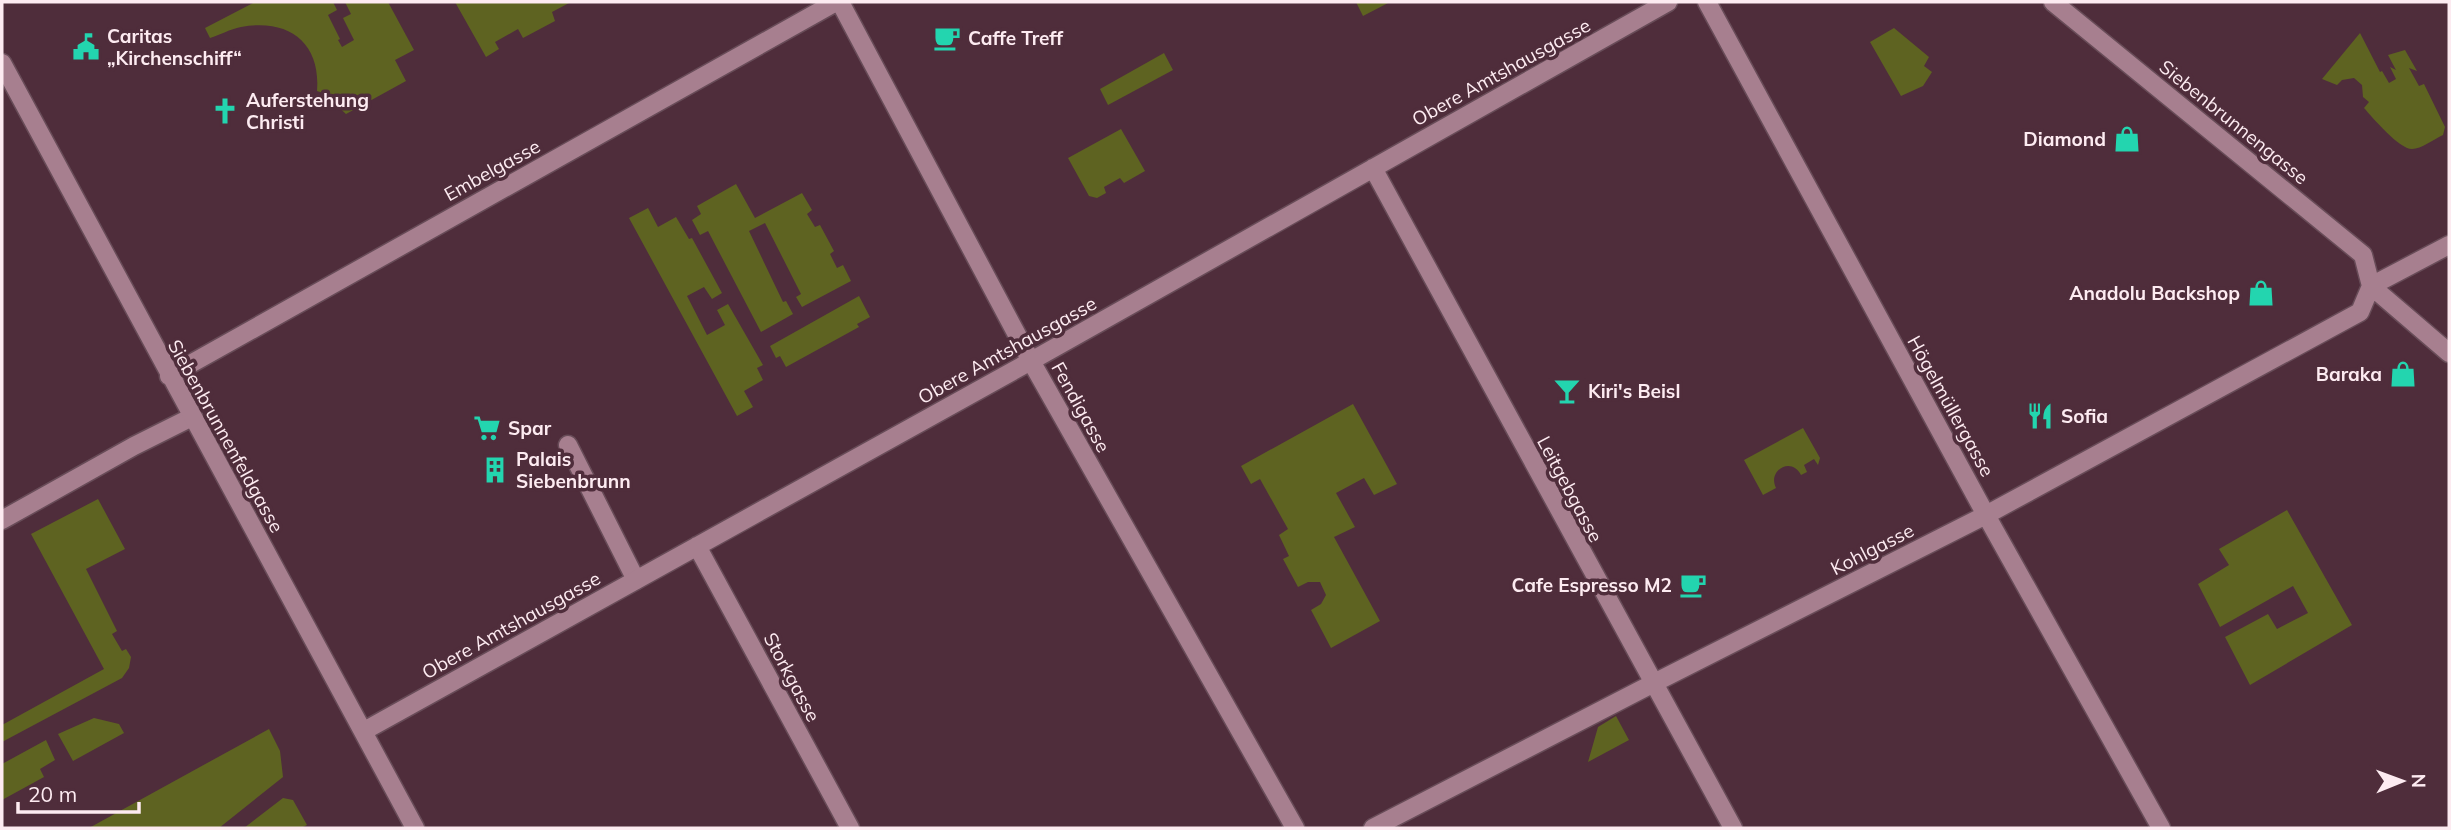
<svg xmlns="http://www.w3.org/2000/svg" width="2451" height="830" viewBox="0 0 2451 830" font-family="Mulish,sans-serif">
  <rect width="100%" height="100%" fill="#4f2d3b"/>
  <!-- green -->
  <path fill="#5e6321" d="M 255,2 L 333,2 L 337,10 L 328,15 L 340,39 L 338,40 L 342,47 L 354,40 L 343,18 L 351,14 L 345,2 L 388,2 L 414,50 L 395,60 L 406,81 L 346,114 L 323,93 L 317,91 C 321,42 288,18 241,27 C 230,29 220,35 210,38 L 205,28 Z
    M 455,2 L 571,2 L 552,12 L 555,21 L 523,38 L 518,29 L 495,42 L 499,49 L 486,57 Z
    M 1356,2 L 1390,2 L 1363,16 Z
    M 1894,28 L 1929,57 L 1924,66 L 1932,72 L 1923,86 L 1901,96 L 1870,42 Z
    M 2360,33 L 2380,72 L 2382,71 L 2389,83 L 2396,79 L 2390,67 L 2396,70 L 2388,55 L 2405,50 L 2417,71 L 2409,68 L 2419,86 L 2424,84 L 2445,127 L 2443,135 C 2434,139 2421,149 2412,149 C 2399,149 2373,118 2364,108 L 2369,102 L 2363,97 L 2362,85 L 2354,78 L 2342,80 L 2337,85 L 2322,79 Z
    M 1164,53 L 1173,70 L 1108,105 L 1100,89 Z
    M 1121,129 L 1145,171 L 1124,183 L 1120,178 L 1104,187 L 1106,193 L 1097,198 L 1089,196 L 1068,158 Z
    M 736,184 L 755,218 L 802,193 L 812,210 L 807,214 L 815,227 L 820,225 L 834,251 L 830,254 L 837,268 L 843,265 L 851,281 L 802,307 L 796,297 L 801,294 L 765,223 L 749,231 L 783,302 L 786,301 L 793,314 L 761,332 L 708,231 L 700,235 L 692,220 L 701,214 L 697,206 Z
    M 648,208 L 658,227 L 676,217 L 689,239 L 692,238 L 722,293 L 712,299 L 704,287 L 687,296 L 707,335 L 725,325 L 717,310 L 728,304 L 763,365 L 757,368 L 763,380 L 744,391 L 753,407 L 737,416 L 629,218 Z
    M 859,296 L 870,317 L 857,324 L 859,327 L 786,367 L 780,356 L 776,358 L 770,346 Z
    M 1353,404 L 1397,484 L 1374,495 L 1364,478 L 1336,493 L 1355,527 L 1334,537 L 1380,621 L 1331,648 L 1311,610 L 1321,604 L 1326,595 L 1320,582 L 1308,582 L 1298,587 L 1283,559 L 1289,556 L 1279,535 L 1288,529 L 1260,479 L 1251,484 L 1241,466 Z
    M 1803,428 L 1820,458 L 1818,465 L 1814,459 L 1804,465 L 1807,472 L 1801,475 C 1792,456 1767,470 1776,488 L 1763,495 L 1744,460 Z
    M 98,499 L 125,549 L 86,569 L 117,631 L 112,634 L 122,651 L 126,649 L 131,657 L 129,668 L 122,678 L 2,742 L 2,725 L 104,669 L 31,534 Z
    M 2287,510 L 2352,625 L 2250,685 L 2225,637 L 2268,614 L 2277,629 L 2308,613 L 2293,586 L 2220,627 L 2198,584 L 2229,565 L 2219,549 Z
    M 1616,716 L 1629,740 L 1588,762 L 1598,727 Z
    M 94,718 L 119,724 L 124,733 L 73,761 L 58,734 Z
    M 269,729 L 280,751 L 283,777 L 219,828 L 89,828 Z
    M 46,740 L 55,760 L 40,769 L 44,777 L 2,800 L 2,764 Z
    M 283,798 L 293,800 L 307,825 L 301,828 L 244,828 Z"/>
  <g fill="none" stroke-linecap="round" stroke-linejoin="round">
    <!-- lane casing -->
    <g stroke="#684c58" stroke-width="21">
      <path id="lane" d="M 568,445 L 636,580
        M 2,520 L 134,446 L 192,417"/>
    </g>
    <!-- street casing -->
    <g stroke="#684c58" stroke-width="21">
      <path id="street" d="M 840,2 L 1031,361 L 1295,828
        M 1707,2 L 1986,515 L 2161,828
        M 2053,2 L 2363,255 L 2371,286
        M 2,63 L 415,828
        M 1373,168 L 1733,828
        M 2371,286 L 2449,353
        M 2371,286 L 2449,245
        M 169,376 L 836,2
        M 697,546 L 850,828
        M 364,731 L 1031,361 L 1668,2
        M 1373,828 L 1652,684 L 1986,515 L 2360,312 L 2371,286"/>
    </g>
    <!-- lane -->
    <use href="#lane" stroke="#a77f8f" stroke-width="18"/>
    <!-- street -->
    <use href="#street" stroke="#a77f8f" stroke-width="18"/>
  </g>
  <!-- icons -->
  <defs>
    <g id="cafe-bare" transform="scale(2.1)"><path d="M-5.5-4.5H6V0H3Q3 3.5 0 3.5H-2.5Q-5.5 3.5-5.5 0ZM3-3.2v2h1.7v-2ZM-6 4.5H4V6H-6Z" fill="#23d5af" stroke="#4f2d3b" stroke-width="2.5" paint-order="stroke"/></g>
    <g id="civic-bare" transform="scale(2.1)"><path d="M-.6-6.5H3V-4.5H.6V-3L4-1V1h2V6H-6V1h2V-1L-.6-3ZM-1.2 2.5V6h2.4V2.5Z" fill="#23d5af" stroke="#4f2d3b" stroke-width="2.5" paint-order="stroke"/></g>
    <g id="church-bare" transform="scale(2.1)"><path d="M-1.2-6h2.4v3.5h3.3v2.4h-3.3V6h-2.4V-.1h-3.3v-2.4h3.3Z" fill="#23d5af" stroke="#4f2d3b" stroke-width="2.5" paint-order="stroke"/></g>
    <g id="shop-bare" transform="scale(2.1)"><path d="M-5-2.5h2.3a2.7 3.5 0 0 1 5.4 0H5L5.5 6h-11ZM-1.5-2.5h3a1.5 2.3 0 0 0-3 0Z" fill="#23d5af" stroke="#4f2d3b" stroke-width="2.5" paint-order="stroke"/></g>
    <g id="bar-bare" transform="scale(2.1)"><path d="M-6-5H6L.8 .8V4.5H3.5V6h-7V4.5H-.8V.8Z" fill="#23d5af" stroke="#4f2d3b" stroke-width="2.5" paint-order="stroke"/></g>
    <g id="restaurant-bare" transform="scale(2.1)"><path d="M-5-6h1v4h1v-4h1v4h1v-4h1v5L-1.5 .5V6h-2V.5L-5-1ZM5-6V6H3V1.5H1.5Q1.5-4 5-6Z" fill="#23d5af" stroke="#4f2d3b" stroke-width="2.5" paint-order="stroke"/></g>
    <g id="supermarket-bare" transform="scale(2.1)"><path d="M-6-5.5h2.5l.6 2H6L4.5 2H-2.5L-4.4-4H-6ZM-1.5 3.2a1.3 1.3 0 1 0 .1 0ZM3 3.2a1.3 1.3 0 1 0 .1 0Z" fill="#23d5af" stroke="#4f2d3b" stroke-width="2.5" paint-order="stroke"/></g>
    <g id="building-bare" transform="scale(2.1)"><path d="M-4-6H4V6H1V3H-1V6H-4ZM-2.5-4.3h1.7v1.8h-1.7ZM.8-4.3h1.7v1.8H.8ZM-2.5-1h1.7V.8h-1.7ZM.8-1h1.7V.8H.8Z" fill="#23d5af" stroke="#4f2d3b" stroke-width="2.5" paint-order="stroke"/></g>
  </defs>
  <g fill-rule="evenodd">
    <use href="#cafe-bare" x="947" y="38"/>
    <use href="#civic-bare" x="86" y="47"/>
    <use href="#church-bare" x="225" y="111"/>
    <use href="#shop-bare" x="2127" y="139"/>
    <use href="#shop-bare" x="2261" y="293"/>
    <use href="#shop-bare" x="2403" y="374"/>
    <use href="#bar-bare" x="1567" y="391"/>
    <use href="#restaurant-bare" x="2040" y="416"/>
    <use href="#supermarket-bare" x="487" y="428"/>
    <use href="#building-bare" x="495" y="470"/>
    <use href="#cafe-bare" x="1693" y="585"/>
  </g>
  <g text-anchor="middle" stroke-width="7" stroke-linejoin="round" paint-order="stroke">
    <!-- poi labels -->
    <g font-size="19" font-weight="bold" fill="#fdebf1" stroke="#4f2d3b" text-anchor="start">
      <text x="107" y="43">Caritas<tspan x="107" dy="22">„Kirchenschiff“</tspan></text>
      <text x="968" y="45">Caffe Treff</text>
      <text x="246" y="107">Auferstehung<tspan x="246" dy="22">Christi</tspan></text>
      <text x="2106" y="146" text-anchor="end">Diamond</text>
      <text x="2240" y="300" text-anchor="end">Anadolu Backshop</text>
      <text x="2382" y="381" text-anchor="end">Baraka</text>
      <text x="1588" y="398">Kiri's Beisl</text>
      <text x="2061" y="423">Sofia</text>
      <text x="508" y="435">Spar</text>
      <text x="516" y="466">Palais<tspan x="516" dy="22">Siebenbrunn</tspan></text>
      <text x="1672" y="592" text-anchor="end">Cafe Espresso M2</text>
    </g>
    <!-- street labels -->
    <g font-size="19" fill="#fdebf1" stroke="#4f2d3b">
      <text transform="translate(1501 72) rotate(-29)" y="7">Obere Amtshausgasse</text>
      <text transform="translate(2234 122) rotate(39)" y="7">Siebenbrunnengasse</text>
      <text transform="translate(492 170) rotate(-29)" y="7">Embelgasse</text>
      <text transform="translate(1007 350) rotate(-29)" y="7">Obere Amtshausgasse</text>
      <text transform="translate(1951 406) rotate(61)" y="7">Högelmüllergasse</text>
      <text transform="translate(1081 407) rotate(61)" y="7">Fendigasse</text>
      <text transform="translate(226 436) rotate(61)" y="7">Siebenbrunnenfeldgasse</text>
      <text transform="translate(1570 489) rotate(62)" y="7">Leitgebgasse</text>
      <text transform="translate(1872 549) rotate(-27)" y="7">Kohlgasse</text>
      <text transform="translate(511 625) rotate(-29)" y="7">Obere Amtshausgasse</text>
      <text transform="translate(792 677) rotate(62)" y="7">Storkgasse</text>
    </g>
  </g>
  <!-- border -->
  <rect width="2451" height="830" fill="none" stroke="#fdebf1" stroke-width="7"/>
  <!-- north arrow -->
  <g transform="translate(2402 781) rotate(89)" stroke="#4f2d3b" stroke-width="5" paint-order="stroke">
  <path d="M0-5L12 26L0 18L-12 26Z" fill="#fdebf1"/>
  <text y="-10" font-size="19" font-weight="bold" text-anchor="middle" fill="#fdebf1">N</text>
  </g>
  <!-- scale -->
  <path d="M18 802v10h121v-10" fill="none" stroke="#fdebf1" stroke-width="3.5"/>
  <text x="28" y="802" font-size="21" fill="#fdebf1" stroke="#4f2d3b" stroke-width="5" paint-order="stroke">20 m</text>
</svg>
